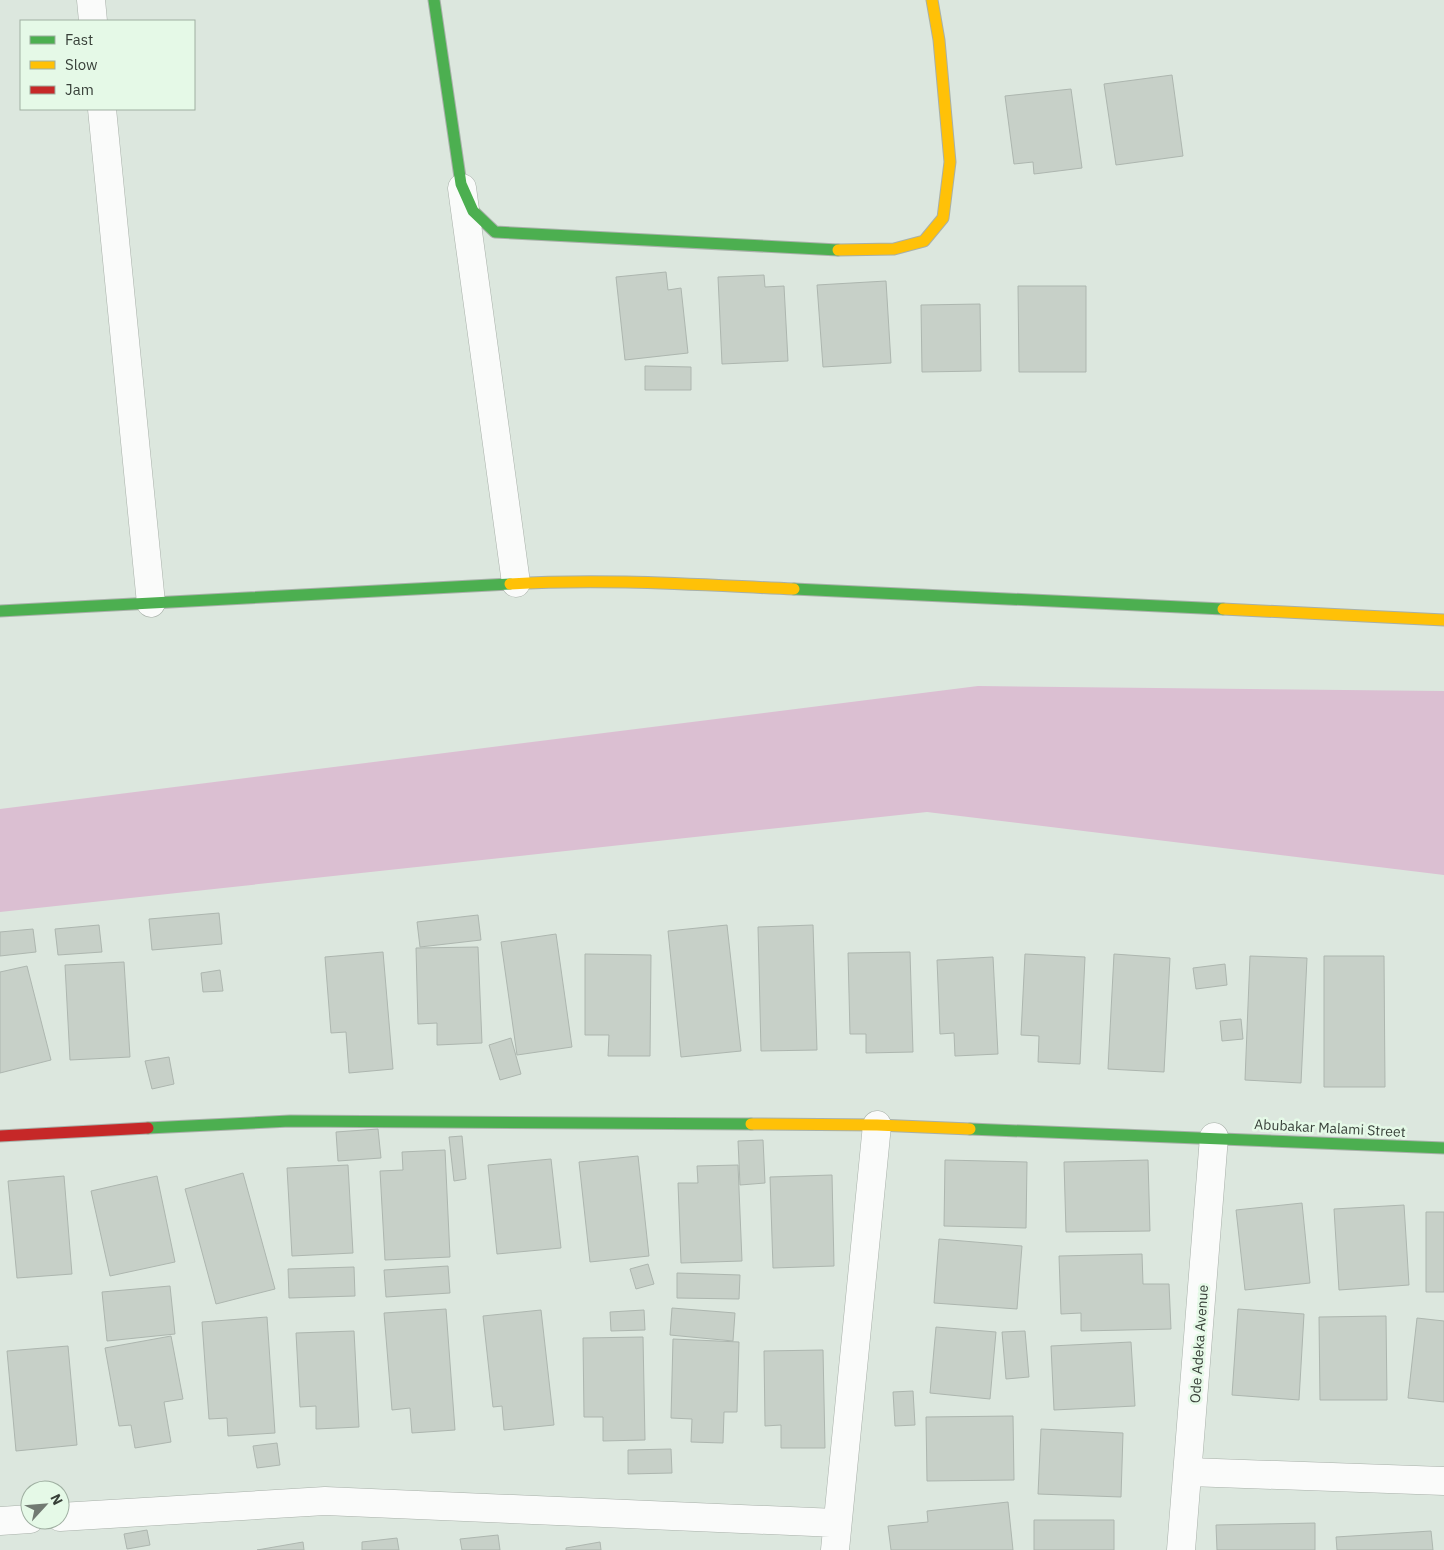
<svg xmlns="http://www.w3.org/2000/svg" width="1444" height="1550" viewBox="0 0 1444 1550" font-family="'IBM Plex Sans',sans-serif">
  <rect width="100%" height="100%" fill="#dce7de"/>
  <!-- green -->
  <path fill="#dbbfd2" d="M 978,686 L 1444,691 L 1444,875 L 927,812 L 0,912 L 0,809 Z"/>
  <!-- building -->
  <path fill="#c7d0c8" stroke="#adb6af" d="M 1172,75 L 1183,156 L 1116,165 L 1104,84 Z
    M 1071,89 L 1082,168 L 1034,174 L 1033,162 L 1014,164 L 1005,96 Z
    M 666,272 L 668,290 L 681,288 L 688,353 L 625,360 L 616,277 Z
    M 764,275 L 765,287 L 784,286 L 788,361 L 722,364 L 718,277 Z
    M 886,281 L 891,363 L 823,367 L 817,285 Z
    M 1018,286 L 1086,286 L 1086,372 L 1019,372 Z
    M 980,304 L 981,371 L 922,372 L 921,305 Z
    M 645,366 L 691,367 L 691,390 L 645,390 Z
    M 219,913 L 222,944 L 152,950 L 149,919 Z
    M 478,915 L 481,940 L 420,947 L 417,922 Z
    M 99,925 L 102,952 L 58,955 L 55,929 Z
    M 727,925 L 741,1051 L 681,1057 L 668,931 Z
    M 813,925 L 817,1050 L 761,1051 L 758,927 Z
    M 33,929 L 36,952 L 0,956 L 0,932 Z
    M 556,934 L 572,1047 L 517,1055 L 501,942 Z
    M 478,947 L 482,1043 L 437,1045 L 437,1023 L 418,1024 L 416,948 Z
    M 383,952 L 393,1069 L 349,1073 L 346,1032 L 331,1033 L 325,957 Z
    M 910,952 L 913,1052 L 866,1053 L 866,1034 L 850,1034 L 848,953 Z
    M 585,954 L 651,955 L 650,1056 L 608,1056 L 609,1035 L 585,1035 Z
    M 1025,954 L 1085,957 L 1080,1064 L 1038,1062 L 1039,1036 L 1021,1035 Z
    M 1114,954 L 1170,958 L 1164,1072 L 1108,1069 Z
    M 1250,956 L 1307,958 L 1301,1083 L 1245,1080 Z
    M 1324,956 L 1384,956 L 1385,1087 L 1324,1087 Z
    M 993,957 L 998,1054 L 955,1056 L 954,1033 L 940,1034 L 937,960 Z
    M 124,962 L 130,1057 L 70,1060 L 65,965 Z
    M 1225,964 L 1227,985 L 1196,989 L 1193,968 Z
    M 27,966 L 51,1060 L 0,1073 L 0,972 Z
    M 220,970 L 223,991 L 203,992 L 201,973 Z
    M 1241,1019 L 1243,1039 L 1222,1041 L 1220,1021 Z
    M 511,1038 L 521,1074 L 500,1080 L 489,1045 Z
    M 169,1057 L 174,1084 L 152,1089 L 145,1061 Z
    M 378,1129 L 381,1158 L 338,1161 L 336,1132 Z
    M 462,1136 L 466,1179 L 454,1181 L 449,1137 Z
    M 763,1140 L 765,1183 L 740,1185 L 738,1141 Z
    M 445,1150 L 450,1257 L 385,1260 L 380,1171 L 403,1170 L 402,1152 Z
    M 638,1156 L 649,1256 L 590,1262 L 579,1162 Z
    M 551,1159 L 561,1248 L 497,1254 L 488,1165 Z
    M 945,1160 L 1027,1162 L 1026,1228 L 944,1226 Z
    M 1148,1160 L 1150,1231 L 1066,1232 L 1064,1162 Z
    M 348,1165 L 353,1253 L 292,1256 L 287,1168 Z
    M 738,1165 L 742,1261 L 681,1263 L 678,1183 L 698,1183 L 697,1166 Z
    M 243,1173 L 275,1289 L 216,1304 L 185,1189 Z
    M 832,1175 L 834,1266 L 773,1268 L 770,1177 Z
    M 64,1176 L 72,1274 L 17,1278 L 8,1181 Z
    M 157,1176 L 175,1262 L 110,1276 L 91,1191 Z
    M 1302,1203 L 1310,1283 L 1245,1290 L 1236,1210 Z
    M 1404,1205 L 1409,1285 L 1339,1290 L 1334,1209 Z
    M 1426,1212 L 1444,1212 L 1444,1292 L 1426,1292 Z
    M 939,1239 L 1022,1246 L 1017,1309 L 934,1303 Z
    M 1142,1254 L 1143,1284 L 1169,1284 L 1171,1329 L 1081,1331 L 1081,1313 L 1061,1314 L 1059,1256 Z
    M 648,1264 L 654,1284 L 636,1289 L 630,1269 Z
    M 448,1266 L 450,1293 L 386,1297 L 384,1270 Z
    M 354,1267 L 355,1296 L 289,1298 L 288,1269 Z
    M 677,1273 L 740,1275 L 739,1299 L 677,1298 Z
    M 170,1286 L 175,1334 L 107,1341 L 102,1292 Z
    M 672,1308 L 735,1313 L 733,1341 L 670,1335 Z
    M 446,1309 L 455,1430 L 412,1433 L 410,1408 L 392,1410 L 384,1313 Z
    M 1238,1309 L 1304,1314 L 1299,1400 L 1232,1395 Z
    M 541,1310 L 554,1425 L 504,1430 L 502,1406 L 493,1407 L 483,1316 Z
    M 644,1310 L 645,1330 L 611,1331 L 610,1312 Z
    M 1386,1316 L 1387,1400 L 1320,1400 L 1319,1317 Z
    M 267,1317 L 275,1433 L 228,1436 L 227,1418 L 209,1419 L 202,1322 Z
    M 1417,1318 L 1444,1321 L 1444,1402 L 1408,1398 Z
    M 936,1327 L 996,1332 L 990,1399 L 930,1393 Z
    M 354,1331 L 359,1427 L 316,1429 L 316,1406 L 300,1407 L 296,1333 Z
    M 1025,1331 L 1029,1377 L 1006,1379 L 1002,1332 Z
    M 171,1336 L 183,1399 L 164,1402 L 171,1442 L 135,1448 L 131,1425 L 119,1426 L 105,1348 Z
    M 643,1337 L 645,1440 L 603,1441 L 603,1417 L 584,1417 L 583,1338 Z
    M 673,1339 L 739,1342 L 737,1412 L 724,1412 L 723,1443 L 691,1442 L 692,1419 L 671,1418 Z
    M 1131,1342 L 1135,1406 L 1054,1410 L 1051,1346 Z
    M 68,1346 L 77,1445 L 16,1451 L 7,1351 Z
    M 823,1350 L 825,1448 L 781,1448 L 781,1425 L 765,1426 L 764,1351 Z
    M 913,1391 L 915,1425 L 895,1426 L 893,1392 Z
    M 1013,1416 L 1014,1480 L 927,1481 L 926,1417 Z
    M 1041,1429 L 1123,1433 L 1121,1497 L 1038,1494 Z
    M 277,1443 L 280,1465 L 257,1468 L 253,1446 Z
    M 671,1449 L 672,1473 L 628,1474 L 628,1450 Z
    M 1008,1502 L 1013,1550 L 891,1550 L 888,1526 L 928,1522 L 927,1511 Z
    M 1034,1520 L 1114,1520 L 1114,1550 L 1034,1550 Z
    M 1315,1523 L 1315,1550 L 1217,1550 L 1216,1525 Z
    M 147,1530 L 150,1545 L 127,1549 L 124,1534 Z
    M 1431,1531 L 1433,1550 L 1337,1550 L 1336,1537 Z
    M 498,1535 L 500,1550 L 462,1550 L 460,1539 Z
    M 397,1538 L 399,1550 L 362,1550 L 362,1542 Z
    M 303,1542 L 304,1550 L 257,1550 Z
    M 600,1542 L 601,1550 L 566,1550 L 566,1548 Z"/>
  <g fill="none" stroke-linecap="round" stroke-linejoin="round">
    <!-- street casing -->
    <g stroke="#a8b0a9" stroke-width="29">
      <path id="street" d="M 91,0 L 93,21
        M 102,109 L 151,603
        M 462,188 L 516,583
        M 1189,1472 L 1444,1481
        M 60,1517 L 325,1501 L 836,1523
        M 0,1521 L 30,1519
        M 835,1550 L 877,1125
        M 1181,1550 L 1214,1137"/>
    </g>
    <!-- fast casing -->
    <g stroke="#a8b0a9" stroke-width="13">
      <path id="fast" d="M 434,0 L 461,184 L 473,211 L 495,232 L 838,250
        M 794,589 L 1223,609
        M 0,611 L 510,584
        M 148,1128 L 290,1121 L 751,1124
        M 970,1129 L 1444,1148"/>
    </g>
    <!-- slow casing -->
    <g stroke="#a8b0a9" stroke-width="13">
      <path id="slow" d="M 838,250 L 894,249 L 924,241 L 943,218 L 950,162 L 939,40 L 932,0
        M 510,584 C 605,578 700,585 794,589
        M 1223,609 L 1444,620
        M 751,1124 L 877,1125 L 970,1129"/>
    </g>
    <!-- jam casing -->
    <g stroke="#a8b0a9" stroke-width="13">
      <path id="jam" d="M 0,1136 L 148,1128"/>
    </g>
    <!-- street -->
    <use href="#street" stroke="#fafbfa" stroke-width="28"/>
    <!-- fast -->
    <use href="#fast" stroke="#4caf50" stroke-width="11"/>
    <!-- slow -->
    <use href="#slow" stroke="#ffc107" stroke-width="11"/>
    <!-- jam -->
    <use href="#jam" stroke="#c62828" stroke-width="11"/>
  </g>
  <g text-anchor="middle" stroke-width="5" stroke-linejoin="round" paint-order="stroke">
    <!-- street labels -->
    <g font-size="14" fill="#373f38" stroke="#e5f9e7">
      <text transform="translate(1330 1128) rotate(3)" y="5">Abubakar Malami Street</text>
      <text transform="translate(1199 1344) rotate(-86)" y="5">Ode Adeka Avenue</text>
    </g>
  </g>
  <!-- legend -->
  <rect x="20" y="20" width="175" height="90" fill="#e5f9e7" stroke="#9fafa1"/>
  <rect x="30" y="36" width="25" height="8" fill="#4caf50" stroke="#9fafa1"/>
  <text x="65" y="45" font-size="15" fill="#373f38">Fast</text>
  <rect x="30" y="61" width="25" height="8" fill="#ffc107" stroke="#9fafa1"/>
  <text x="65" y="70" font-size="15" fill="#373f38">Slow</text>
  <rect x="30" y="86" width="25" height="8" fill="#c62828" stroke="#9fafa1"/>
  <text x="65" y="95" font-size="15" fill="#373f38">Jam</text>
  <!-- north arrow -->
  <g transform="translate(45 1505) rotate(64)"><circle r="24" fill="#e5f9e7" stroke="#9fafa1"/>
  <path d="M0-4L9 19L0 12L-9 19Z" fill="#717a72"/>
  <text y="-8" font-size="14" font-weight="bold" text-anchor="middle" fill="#373f38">N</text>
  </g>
</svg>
